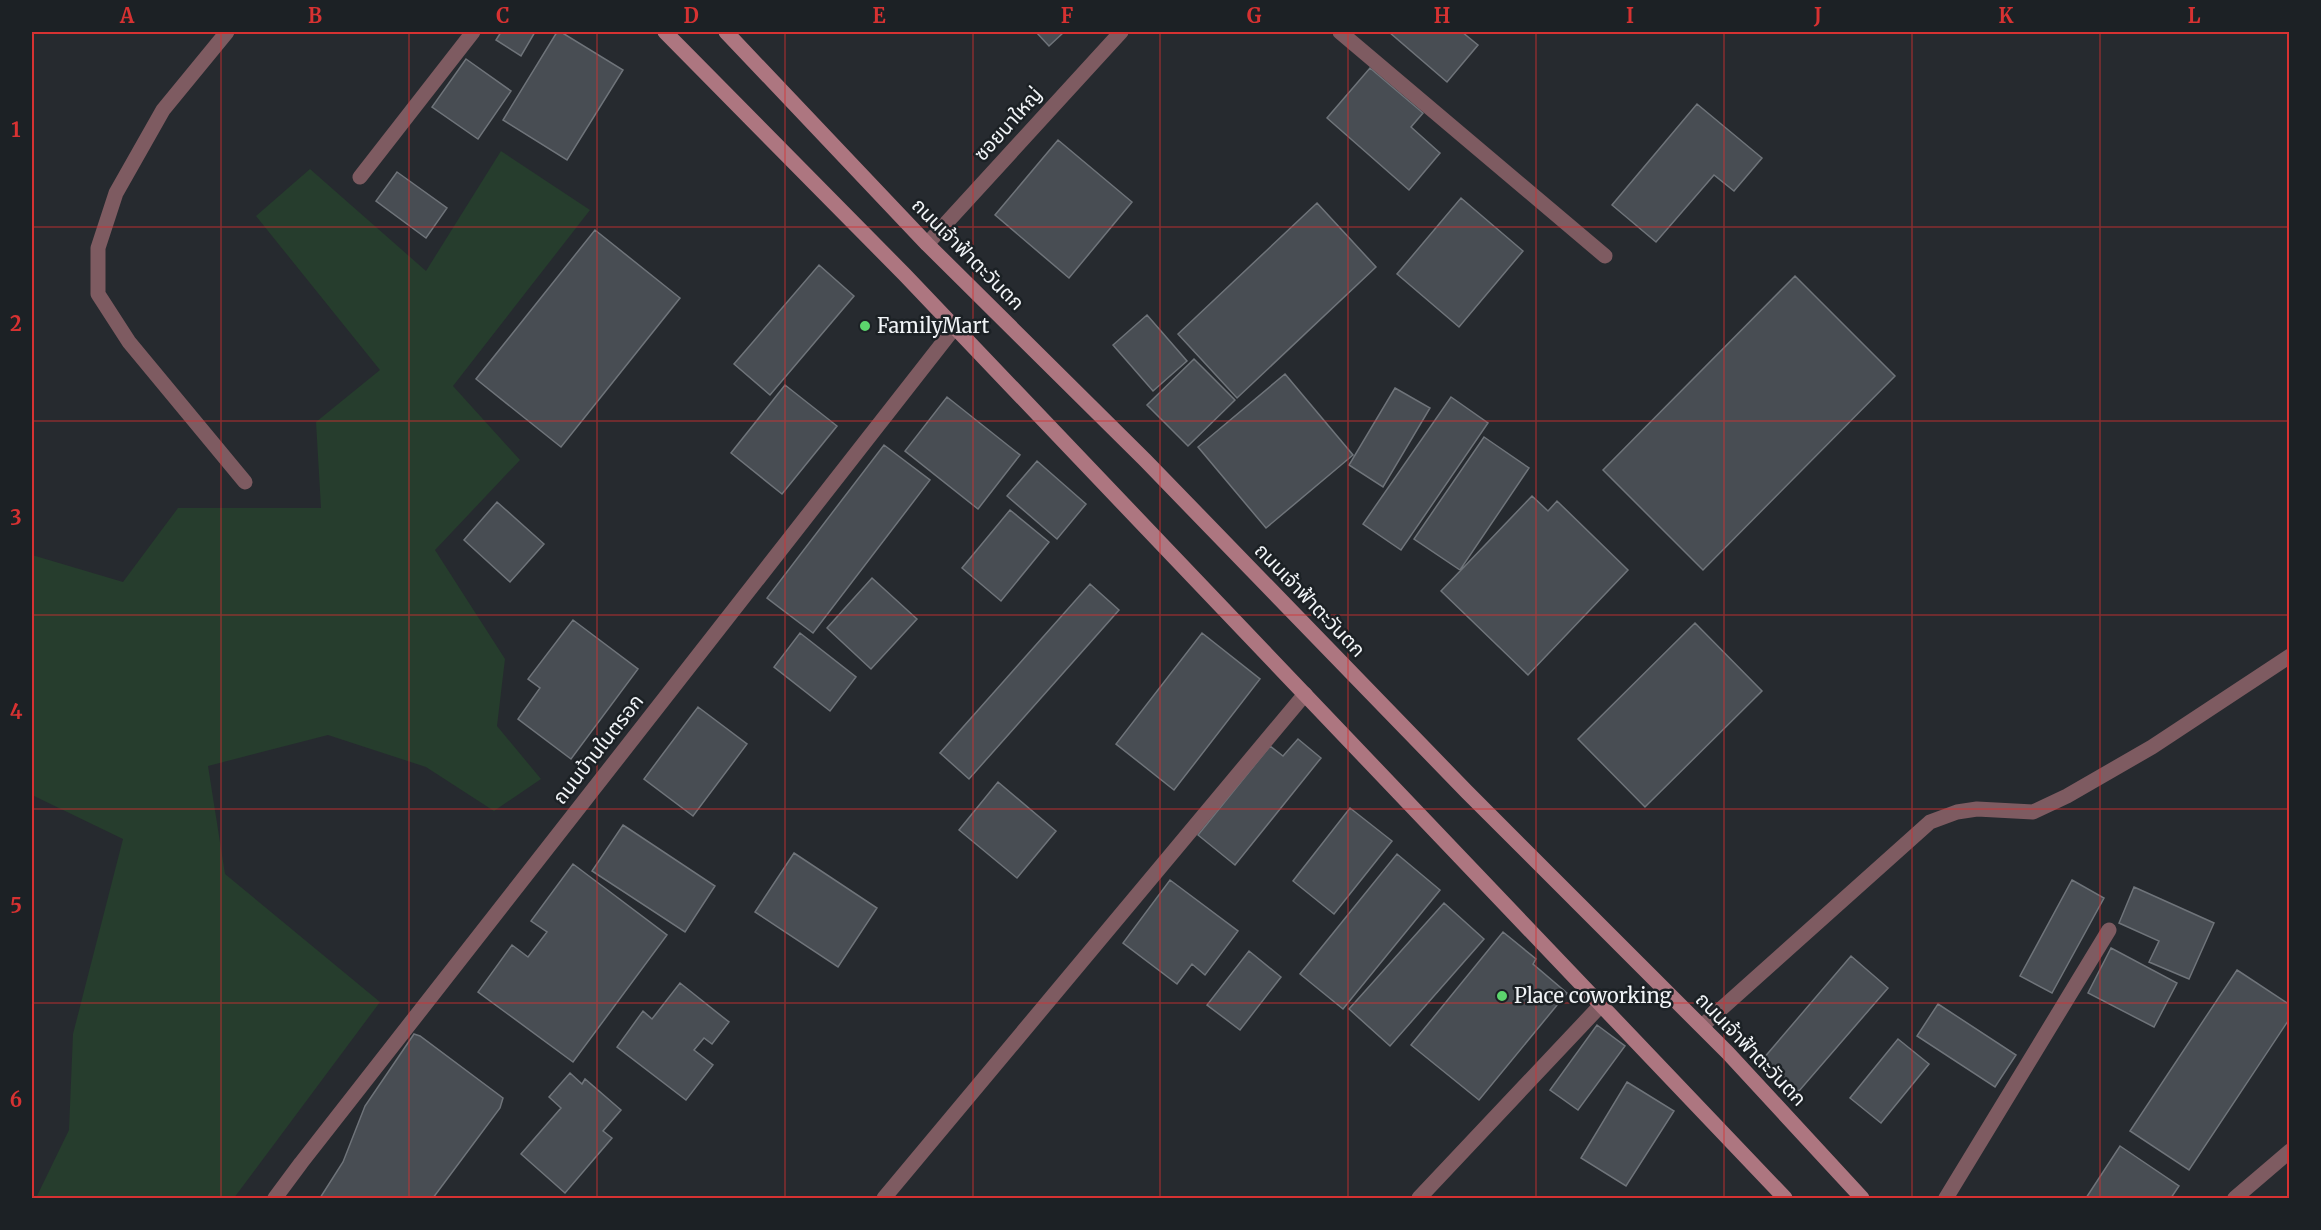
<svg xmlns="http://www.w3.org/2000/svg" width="2321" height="1230" viewBox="0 0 2321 1230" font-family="Merriweather,'Noto Sans Thai',serif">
  <rect width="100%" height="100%" fill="#262a2f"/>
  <!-- green -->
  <path fill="#263d2d" d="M 501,151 L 590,210 L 453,386 L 520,460 L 435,550 L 505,659 L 497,726 L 541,779 L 494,811 L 426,767 L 328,735 L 208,766 L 225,874 L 380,1002 L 234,1198 L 36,1198 L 69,1130 L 73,1034 L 123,839 L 32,795 L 32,555 L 123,582 L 178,508 L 321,508 L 316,422 L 380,370 L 256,216 L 310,169 L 426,271 Z"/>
  <!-- building -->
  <path fill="#484d53" stroke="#6f747a" stroke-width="1.5" d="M 501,32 L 535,32 L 521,56 L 496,40 Z
    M 557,32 L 561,32 L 623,70 L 567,160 L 503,120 Z
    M 1036,32 L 1064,32 L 1049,46 Z
    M 1389,32 L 1462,32 L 1478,45 L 1447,82 Z
    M 466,59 L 511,91 L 478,139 L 432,107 Z
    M 1370,68 L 1423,113 L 1411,127 L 1440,153 L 1409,190 L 1327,118 Z
    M 1697,104 L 1762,158 L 1734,191 L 1714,175 L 1656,242 L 1612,205 Z
    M 1058,140 L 1132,202 L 1069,278 L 995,215 Z
    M 397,172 L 447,208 L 426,238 L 376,201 Z
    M 1461,198 L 1523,251 L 1459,327 L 1397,274 Z
    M 1317,203 L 1376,267 L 1237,398 L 1178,334 Z
    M 595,230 L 680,298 L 561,447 L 476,379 Z
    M 819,265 L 854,296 L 770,395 L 734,364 Z
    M 1795,276 L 1895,376 L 1703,570 L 1603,470 Z
    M 1147,315 L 1187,361 L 1153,391 L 1113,345 Z
    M 1194,359 L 1235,400 L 1188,446 L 1147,405 Z
    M 1285,374 L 1353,455 L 1266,528 L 1198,447 Z
    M 785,385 L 837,426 L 782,494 L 731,453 Z
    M 1395,388 L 1430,408 L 1383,487 L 1349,465 Z
    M 947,397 L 1020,455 L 978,509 L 905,451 Z
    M 1451,397 L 1488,423 L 1401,550 L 1363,524 Z
    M 1484,437 L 1529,468 L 1460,570 L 1414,539 Z
    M 884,445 L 930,480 L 813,633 L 767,598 Z
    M 1037,461 L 1086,504 L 1057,539 L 1007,496 Z
    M 1532,496 L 1548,511 L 1557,501 L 1628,570 L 1528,675 L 1441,591 Z
    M 497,502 L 544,544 L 510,582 L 464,540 Z
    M 1010,510 L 1049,542 L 1001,601 L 962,568 Z
    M 872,578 L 917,619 L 871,669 L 827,628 Z
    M 1090,584 L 1119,610 L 969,779 L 940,753 Z
    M 573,620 L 638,669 L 571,759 L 518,719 L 540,688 L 528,679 Z
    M 1695,623 L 1762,691 L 1645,807 L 1578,739 Z
    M 800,633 L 856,677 L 830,711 L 774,667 Z
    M 1202,633 L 1260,679 L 1174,790 L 1116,744 Z
    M 698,707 L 747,744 L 693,816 L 644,779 Z
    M 1298,739 L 1321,758 L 1235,865 L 1198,835 L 1270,746 L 1283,756 Z
    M 998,782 L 1056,831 L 1017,878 L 959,830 Z
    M 1350,808 L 1392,841 L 1334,914 L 1293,881 Z
    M 623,825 L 715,886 L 685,932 L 592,871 Z
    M 794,853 L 877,908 L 838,967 L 755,912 Z
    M 1397,854 L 1440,890 L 1343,1009 L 1300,974 Z
    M 573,864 L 667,935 L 573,1062 L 478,992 L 512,945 L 528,957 L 547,932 L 531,921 Z
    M 1170,880 L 1238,931 L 1205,975 L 1192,964 L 1177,984 L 1123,943 Z
    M 2072,880 L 2104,898 L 2052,993 L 2020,976 Z
    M 2134,887 L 2214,923 L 2189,979 L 2149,962 L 2159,941 L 2119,923 Z
    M 1444,903 L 1484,939 L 1390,1046 L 1349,1009 Z
    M 1503,932 L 1536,959 L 1533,964 L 1567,993 L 1479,1100 L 1411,1045 Z
    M 2111,948 L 2177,983 L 2154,1027 L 2088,993 Z
    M 1249,951 L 1281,977 L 1240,1030 L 1207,1005 Z
    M 1851,956 L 1888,988 L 1799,1091 L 1763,1059 Z
    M 2237,970 L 2290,1005 L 2290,1018 L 2189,1170 L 2130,1131 Z
    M 680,983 L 729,1022 L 712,1044 L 704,1038 L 694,1050 L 713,1065 L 686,1100 L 617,1047 L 643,1011 L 652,1019 Z
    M 1938,1004 L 2016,1055 L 1995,1087 L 1917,1036 Z
    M 1597,1025 L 1625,1046 L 1578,1110 L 1550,1090 Z
    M 414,1034 L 420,1036 L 503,1098 L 500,1108 L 433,1198 L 320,1198 L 343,1162 L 365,1106 Z
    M 1898,1039 L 1929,1064 L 1881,1123 L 1850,1098 Z
    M 570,1073 L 582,1084 L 585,1079 L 621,1110 L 603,1131 L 612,1138 L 565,1193 L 521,1154 L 561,1108 L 549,1097 Z
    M 1627,1082 L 1674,1111 L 1626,1186 L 1581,1158 Z
    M 2120,1146 L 2179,1186 L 2171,1198 L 2086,1198 Z"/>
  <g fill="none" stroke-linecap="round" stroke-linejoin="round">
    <!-- service -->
    <path stroke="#7e5b61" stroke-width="15" d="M 227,32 L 163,110 L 116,193 L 98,248 L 98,294 L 129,342 L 245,482
      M 360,177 L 473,32
      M 1702,1026 L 1930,822 L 1957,812 L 1977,809 L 2033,812 L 2067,796 L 2152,747 L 2290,656
      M 1419,1198 L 1601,1005"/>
    <!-- minor -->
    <path stroke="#7e5b61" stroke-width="15" d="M 1340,32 L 1605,256
      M 927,244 L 1121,32
      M 275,1198 L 301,1163 L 955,327
      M 884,1198 L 1305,694
      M 1946,1198 L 2109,930
      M 2235,1198 L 2290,1151"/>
    <!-- secondary -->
    <path stroke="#ad7680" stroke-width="15" d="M 665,32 L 905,275 L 1785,1198
      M 726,32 L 927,244 L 1145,460 L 1467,792 L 1728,1053 L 1862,1198"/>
  </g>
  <!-- grid -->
  <path fill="none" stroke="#d73232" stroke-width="1.5" stroke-opacity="0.55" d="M 221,32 L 221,1198M 409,32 L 409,1198M 597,32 L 597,1198M 785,32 L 785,1198M 973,32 L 973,1198M 1160,32 L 1160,1198M 1348,32 L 1348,1198M 1536,32 L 1536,1198M 1724,32 L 1724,1198M 1912,32 L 1912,1198M 2100,32 L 2100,1198M 32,227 L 2290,227M 32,421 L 2290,421M 32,615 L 2290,615M 32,809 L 2290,809M 32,1003 L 2290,1003"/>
  <!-- markers -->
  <g fill="#5cd56d" stroke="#1c2125" stroke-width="2">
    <circle cx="865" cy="326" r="6"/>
    <circle cx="1502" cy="996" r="6"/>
  </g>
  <g text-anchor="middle" stroke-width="5" stroke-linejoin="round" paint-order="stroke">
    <!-- street labels -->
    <g font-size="20" fill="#f1f4f7" stroke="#1c2125">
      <text transform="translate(1008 124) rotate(-48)" y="7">ซอยนาใหญ่</text>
      <text transform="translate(968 254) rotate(45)" y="7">ถนนเจ้าฟ้าตะวันตก</text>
      <text transform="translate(1310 600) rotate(46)" y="7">ถนนเจ้าฟ้าตะวันตก</text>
      <text transform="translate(598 749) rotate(-52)" y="7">ถนนบ้านในตรอก</text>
      <text transform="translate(1751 1049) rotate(46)" y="7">ถนนเจ้าฟ้าตะวันตก</text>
    </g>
    <!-- poi labels -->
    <g font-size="20" fill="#f1f4f7" stroke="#1c2125" text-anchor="start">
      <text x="877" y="333">FamilyMart</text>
      <text x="1514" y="1003">Place coworking</text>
    </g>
  </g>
  <!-- border -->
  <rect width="2321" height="1230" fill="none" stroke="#1c2125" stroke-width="66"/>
  <rect x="33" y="33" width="2255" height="1164" fill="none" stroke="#d73232" stroke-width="2"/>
  <g font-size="20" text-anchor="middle" font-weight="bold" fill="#d73232">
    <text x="127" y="23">A</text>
    <text x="315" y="23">B</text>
    <text x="503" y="23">C</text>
    <text x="691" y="23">D</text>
    <text x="879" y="23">E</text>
    <text x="1067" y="23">F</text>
    <text x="1254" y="23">G</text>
    <text x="1442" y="23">H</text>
    <text x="1630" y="23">I</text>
    <text x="1818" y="23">J</text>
    <text x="2006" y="23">K</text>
    <text x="2194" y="23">L</text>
    <text x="16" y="137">1</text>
    <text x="16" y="331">2</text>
    <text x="16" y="525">3</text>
    <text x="16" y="719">4</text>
    <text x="16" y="913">5</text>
    <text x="16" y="1107">6</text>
  </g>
</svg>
